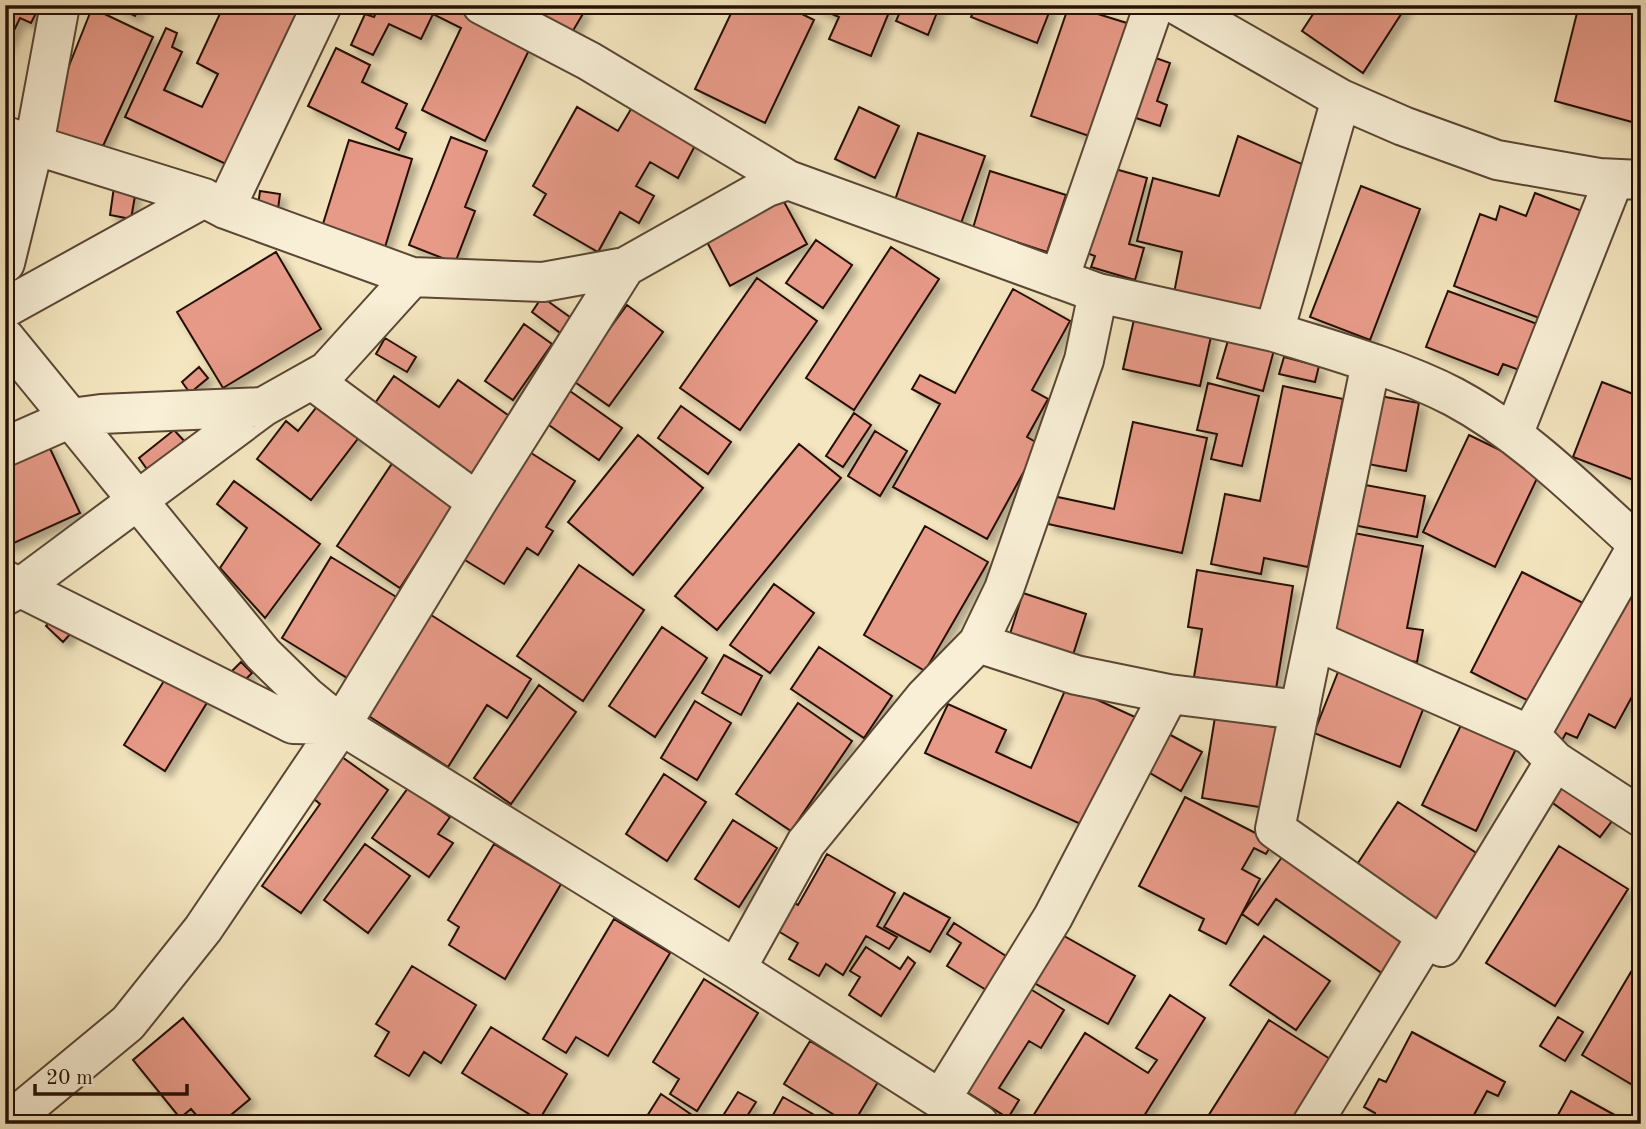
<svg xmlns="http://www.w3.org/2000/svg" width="1646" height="1129" viewBox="0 0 1646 1129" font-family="'Old Standard TT',serif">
  <defs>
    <filter id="shadow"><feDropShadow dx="6" dy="6" stdDeviation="3.5" flood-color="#0004"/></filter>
  </defs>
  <rect width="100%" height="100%" fill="#f4e6c0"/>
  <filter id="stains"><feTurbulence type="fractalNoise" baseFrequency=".00286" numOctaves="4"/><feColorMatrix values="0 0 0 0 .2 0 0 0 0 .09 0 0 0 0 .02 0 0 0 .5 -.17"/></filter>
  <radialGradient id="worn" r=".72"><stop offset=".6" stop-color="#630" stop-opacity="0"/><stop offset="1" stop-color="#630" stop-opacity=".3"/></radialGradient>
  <!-- building -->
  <path fill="#e79a88" stroke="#261006" stroke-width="2" filter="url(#shadow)" d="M 5,5 L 40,5 L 31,23 L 20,18 L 5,49 Z
    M 113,5 L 140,5 L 135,16 Z
    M 224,5 L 303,5 L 228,165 L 125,117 L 166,28 L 177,33 L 172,47 L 182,52 L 164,90 L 202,107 L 218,74 L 197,63 Z
    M 380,5 L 446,5 L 531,46 L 485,141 L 422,110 L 461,28 L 433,14 L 421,39 L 389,24 L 373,55 L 351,45 L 365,14 L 374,17 Z
    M 542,5 L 573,5 L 584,12 L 571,34 L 537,14 Z
    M 735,5 L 784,5 L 814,20 L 765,123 L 695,89 Z
    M 811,5 L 892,5 L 871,56 L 829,39 L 839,17 Z
    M 903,5 L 940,5 L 928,35 L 896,21 Z
    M 976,5 L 1052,5 L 1037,43 L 971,17 Z
    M 1069,5 L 1130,24 L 1092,137 L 1031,116 Z
    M 1319,5 L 1407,5 L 1363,73 L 1302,31 Z
    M 1579,5 L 1601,5 L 1641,16 L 1641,89 L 1632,122 L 1555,101 Z
    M 92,8 L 153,37 L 103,146 L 56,134 L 63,81 Z
    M 336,48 L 370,65 L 362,82 L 407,104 L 396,128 L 406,133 L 399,150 L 308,106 Z
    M 1150,56 L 1170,63 L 1157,101 L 1167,105 L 1160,126 L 1130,116 Z
    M 634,104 L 698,140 L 678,178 L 650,162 L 636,186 L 654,196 L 639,223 L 620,212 L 598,252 L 534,215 L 546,194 L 533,186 L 577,107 L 618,131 Z
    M 859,107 L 899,126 L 875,178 L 835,159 Z
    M 918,133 L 985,156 L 960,226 L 894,203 Z
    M 1238,136 L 1302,164 L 1267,315 L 1174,293 L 1182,252 L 1137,241 L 1153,178 L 1219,196 Z
    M 451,137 L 487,151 L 465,207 L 475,211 L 455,263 L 409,245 Z
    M 349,140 L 412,159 L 385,247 L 322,227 Z
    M 1108,167 L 1147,178 L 1129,244 L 1144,248 L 1135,280 L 1091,267 L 1095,256 L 1084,252 Z
    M 990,171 L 1066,195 L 1047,252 L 973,228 Z
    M 1361,186 L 1420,209 L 1370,340 L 1310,317 Z
    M 114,187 L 136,190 L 131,219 L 110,215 Z
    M 260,191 L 280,194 L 278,209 L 258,206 Z
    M 1535,193 L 1582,211 L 1542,319 L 1454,286 L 1480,214 L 1496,220 L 1500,206 L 1526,216 Z
    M 783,200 L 807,244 L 730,286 L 707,242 Z
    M 816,240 L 852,265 L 823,308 L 786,283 Z
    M 891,247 L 939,279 L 854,410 L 806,378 Z
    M 276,252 L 321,329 L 223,388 L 177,312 Z
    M 757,278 L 817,321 L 740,430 L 680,388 Z
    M 1013,289 L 1070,321 L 1032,390 L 1048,399 L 1027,437 L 1039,444 L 987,539 L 893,487 L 940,404 L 912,389 L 920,375 L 955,393 Z
    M 1448,291 L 1540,325 L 1522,371 L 1503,364 L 1498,375 L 1426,347 Z
    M 542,297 L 574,320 L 563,335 L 532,312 Z
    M 627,305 L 663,332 L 609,406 L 572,380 Z
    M 1135,315 L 1212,332 L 1200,386 L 1123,369 Z
    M 524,324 L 552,344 L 513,400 L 485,381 Z
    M 1229,337 L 1274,350 L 1263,391 L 1217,378 Z
    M 385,338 L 416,357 L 407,372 L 376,354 Z
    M 1284,357 L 1319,366 L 1315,382 L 1279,374 Z
    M 199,367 L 208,378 L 190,393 L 182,382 Z
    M 394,376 L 439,407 L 458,380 L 515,420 L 473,481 L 371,409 Z
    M 1602,382 L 1641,397 L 1641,468 L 1636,481 L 1573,457 Z
    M 1208,383 L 1259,396 L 1242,466 L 1211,459 L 1217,434 L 1197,430 Z
    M 1283,386 L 1343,399 L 1308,567 L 1264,558 L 1261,574 L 1211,564 L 1225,494 L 1260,501 Z
    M 570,391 L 622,428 L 599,460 L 546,423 Z
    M 1380,396 L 1419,403 L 1406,471 L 1368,464 Z
    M 322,400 L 363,432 L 311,500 L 257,459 L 286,421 L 298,431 Z
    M 681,406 L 731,442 L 708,474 L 658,438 Z
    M 854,413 L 871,425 L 843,467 L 826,456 Z
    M 1133,422 L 1207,438 L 1182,553 L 1048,524 L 1053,496 L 1114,509 Z
    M 174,430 L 186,443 L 149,472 L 139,458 Z
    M 875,431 L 907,451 L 880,496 L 848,476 Z
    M 638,435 L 703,488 L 633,575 L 568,522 Z
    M 1469,435 L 1541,470 L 1495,567 L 1423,532 Z
    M 47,442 L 80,513 L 5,547 L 5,461 Z
    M 799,444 L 841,478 L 717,630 L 675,596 Z
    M 528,451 L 575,481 L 546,527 L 553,531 L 538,555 L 527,548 L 504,584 L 460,557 Z
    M 393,462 L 455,503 L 400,588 L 337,546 Z
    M 234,481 L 320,544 L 265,618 L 220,568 L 247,528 L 217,504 Z
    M 1360,484 L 1425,496 L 1417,537 L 1353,525 Z
    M 925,526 L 988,562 L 925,671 L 864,635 Z
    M 1354,533 L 1423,546 L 1407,628 L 1423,630 L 1417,662 L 1388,657 L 1335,633 Z
    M 331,557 L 398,598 L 349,679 L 282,638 Z
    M 579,565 L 644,610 L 583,701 L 517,656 Z
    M 1197,570 L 1293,586 L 1276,689 L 1194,677 L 1202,629 L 1188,627 Z
    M 1522,572 L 1583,603 L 1533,703 L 1471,672 Z
    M 1631,575 L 1641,580 L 1641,680 L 1615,728 L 1589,714 L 1577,738 L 1566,733 L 1561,742 L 1547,734 Z
    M 774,584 L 814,613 L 770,673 L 730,645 Z
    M 1023,593 L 1086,614 L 1072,658 L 1009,637 Z
    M 428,613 L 531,679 L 507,718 L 487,705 L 448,767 L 364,713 Z
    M 56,615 L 73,631 L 63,642 L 46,626 Z
    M 662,627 L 707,658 L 655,737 L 609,706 Z
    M 819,647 L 892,696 L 864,738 L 791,689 Z
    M 724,655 L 762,676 L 741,715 L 702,693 Z
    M 241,662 L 252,673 L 242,683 L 231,672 Z
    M 1338,672 L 1424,707 L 1400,767 L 1314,733 Z
    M 167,676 L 208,701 L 165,771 L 124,745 Z
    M 539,685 L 576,712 L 511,804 L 474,778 Z
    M 1067,686 L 1135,717 L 1085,826 L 925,753 L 948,704 L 1006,730 L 996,752 L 1031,768 Z
    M 695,701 L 731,723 L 697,780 L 661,758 Z
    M 798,703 L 852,741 L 791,831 L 736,794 Z
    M 1215,717 L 1279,728 L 1266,808 L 1202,798 Z
    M 1463,721 L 1517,747 L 1476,831 L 1422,805 Z
    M 1165,732 L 1202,752 L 1181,791 L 1145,770 Z
    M 342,757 L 388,790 L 301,913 L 262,886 L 320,804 L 314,799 Z
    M 664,774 L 706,802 L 667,861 L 626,834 Z
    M 1557,776 L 1615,817 L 1600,837 L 1543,796 Z
    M 408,788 L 450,817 L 438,834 L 453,843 L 429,877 L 372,838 Z
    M 1185,797 L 1273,842 L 1266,854 L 1254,848 L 1242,869 L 1260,879 L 1226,944 L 1199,930 L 1204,919 L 1139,886 Z
    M 1398,802 L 1481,856 L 1438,921 L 1356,866 Z
    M 733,820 L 777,848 L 739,907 L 695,879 Z
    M 365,844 L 410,876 L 368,933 L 324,900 Z
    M 494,844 L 561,884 L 505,979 L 449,945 L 459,927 L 448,920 Z
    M 1559,846 L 1628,889 L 1555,1006 L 1486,963 Z
    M 1290,852 L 1413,937 L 1386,976 L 1276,899 L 1258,925 L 1242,914 L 1282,857 L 1284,859 Z
    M 827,854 L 895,893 L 877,926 L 897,937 L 889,949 L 866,936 L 843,975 L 826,964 L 819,976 L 789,959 L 798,943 L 778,931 L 794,903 L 798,905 Z
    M 904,893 L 950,918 L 930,952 L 884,927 Z
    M 614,919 L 670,953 L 608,1056 L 576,1037 L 566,1053 L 543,1039 Z
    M 954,923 L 1017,963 L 996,996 L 947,966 L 961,943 L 947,934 Z
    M 1057,932 L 1135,976 L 1108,1024 L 1029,980 Z
    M 1264,936 L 1330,981 L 1296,1030 L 1230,985 Z
    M 866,947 L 900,969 L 908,957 L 915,963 L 881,1016 L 849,995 L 860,977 L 850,971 Z
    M 1641,955 L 1641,1090 L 1582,1055 Z
    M 412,966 L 476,1005 L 441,1063 L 424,1052 L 409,1076 L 375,1056 L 389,1032 L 376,1024 Z
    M 704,979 L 758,1013 L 697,1111 L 670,1094 L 679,1079 L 653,1062 Z
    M 1024,985 L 1064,1010 L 1041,1048 L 1029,1041 L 999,1088 L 1019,1100 L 1008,1118 L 959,1087 Z
    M 1170,995 L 1205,1018 L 1139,1124 L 1028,1124 L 1085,1033 L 1148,1073 L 1157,1060 L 1136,1048 Z
    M 1558,1017 L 1583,1032 L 1565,1061 L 1540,1046 Z
    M 183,1018 L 250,1099 L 220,1124 L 204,1124 L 191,1109 L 180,1118 L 133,1060 Z
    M 1269,1020 L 1330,1059 L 1289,1124 L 1210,1124 L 1205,1121 Z
    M 491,1027 L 567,1074 L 539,1120 L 462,1073 Z
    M 1412,1032 L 1505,1082 L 1498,1096 L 1487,1091 L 1469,1124 L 1370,1124 L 1375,1113 L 1364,1107 L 1379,1079 L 1386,1082 Z
    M 810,1041 L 878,1082 L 853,1124 L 849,1124 L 784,1084 Z
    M 1571,1091 L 1631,1124 L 1553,1124 Z
    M 738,1092 L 756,1102 L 742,1124 L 722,1124 L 719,1122 Z
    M 661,1094 L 695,1117 L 691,1124 L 642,1124 Z
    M 783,1097 L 830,1124 L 768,1124 Z"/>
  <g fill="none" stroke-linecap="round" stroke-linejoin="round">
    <!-- minor casing -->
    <g stroke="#5a4634" stroke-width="42">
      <path id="minor" d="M 482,5 L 589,61 L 788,180 L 1098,293 L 1274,332 L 1341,99
        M 1177,5 L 1341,99 L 1403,126 L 1497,160 L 1599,178 L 1641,180
        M 5,136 L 204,198 L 225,209 L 412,277 L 543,282 L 625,267 L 767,187 L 788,180
        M 225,209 L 322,5
        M 5,263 L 34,145 L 60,5
        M 1059,279 L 1154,5
        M 5,308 L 204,198
        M 1274,332 C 1332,350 1400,369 1454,397 C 1525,435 1582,494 1641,547
        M 5,338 L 263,654 L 307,697 L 341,725 L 736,969 L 979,1124
        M 1371,363 L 1275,829 L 1442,947 L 1555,761 L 1641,817
        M 312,380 L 477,502
        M 1513,435 L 1614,179
        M 5,447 L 71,418 L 101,414 L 263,407
        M 5,580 L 293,724 L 341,725
        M 5,596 L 21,587 L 263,407 L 327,371 L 412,277
        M 1314,640 L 1530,735
        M 978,643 L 1076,675 L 1169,694 L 1300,710
        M 1555,761 L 1530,735 L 1638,545
        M 736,969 L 806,843 L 925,697 L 978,643 L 1004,589 L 1084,360 L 1098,293
        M 941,1099 L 1053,917 L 1169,694
        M 6,1124 L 128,1023 L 203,929 L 341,725 L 477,502 L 625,267
        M 1312,1124 L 1427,936"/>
    </g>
    <!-- minor -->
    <use href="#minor" stroke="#f8efd6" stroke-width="38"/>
  </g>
  <!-- margin -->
  <rect width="1646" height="1129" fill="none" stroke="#f4e6c0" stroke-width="28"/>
  <rect x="7" y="7" width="1632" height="1115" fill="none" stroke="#261006" stroke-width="3.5"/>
  <rect x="14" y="14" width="1618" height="1101" fill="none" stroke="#261006" stroke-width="2"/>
  <!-- scale -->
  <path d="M35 1084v10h152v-10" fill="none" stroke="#261006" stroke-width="3.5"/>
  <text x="46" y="1084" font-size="21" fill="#261006" stroke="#f8efd6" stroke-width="5" paint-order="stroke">20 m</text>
  <rect width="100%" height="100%" filter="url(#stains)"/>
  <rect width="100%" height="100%" fill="url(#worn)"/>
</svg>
